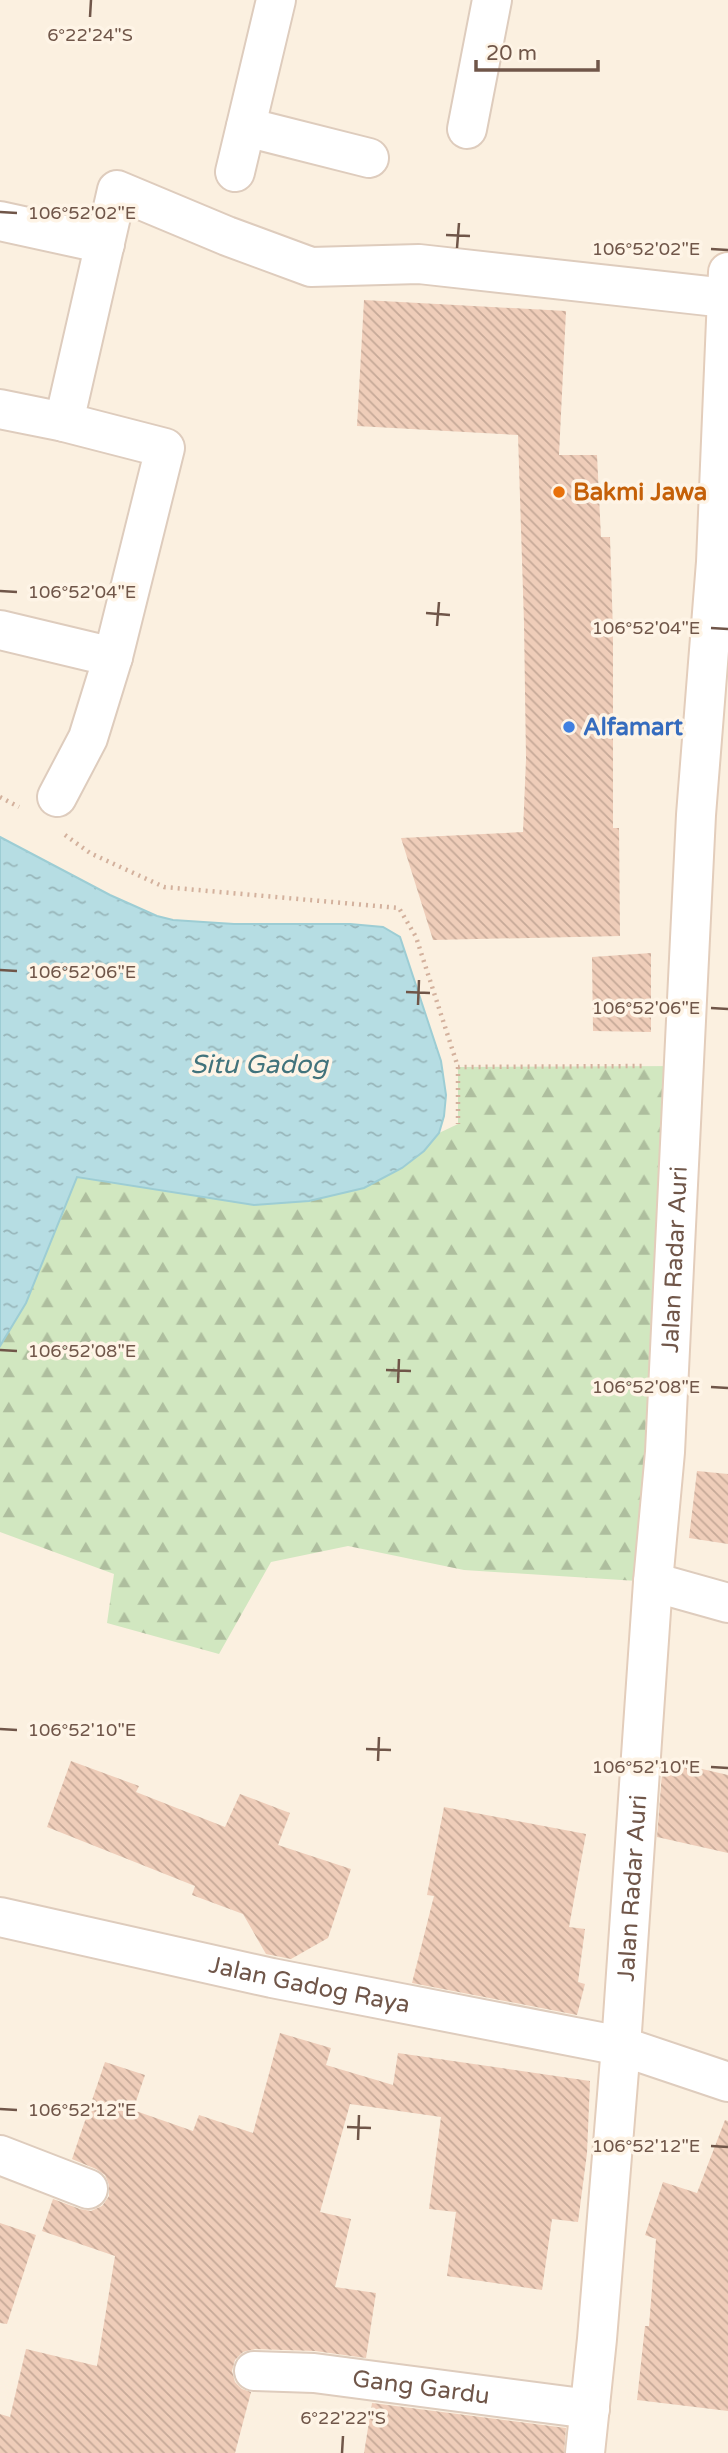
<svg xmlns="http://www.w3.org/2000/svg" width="728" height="2453" viewBox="0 0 728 2453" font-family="'Varela Round',sans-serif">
  <defs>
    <pattern id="forest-firs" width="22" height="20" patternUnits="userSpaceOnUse" patternTransform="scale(1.75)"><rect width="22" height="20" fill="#d1e7c0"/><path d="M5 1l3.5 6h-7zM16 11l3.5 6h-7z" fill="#aebe9e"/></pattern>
    <pattern id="water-ripples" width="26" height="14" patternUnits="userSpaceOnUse" patternTransform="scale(1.75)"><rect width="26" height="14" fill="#b6dde3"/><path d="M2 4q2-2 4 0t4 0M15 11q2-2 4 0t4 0" fill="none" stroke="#98b6ba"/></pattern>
    <pattern id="building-back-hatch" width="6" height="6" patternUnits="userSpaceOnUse" patternTransform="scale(1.75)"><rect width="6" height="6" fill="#efcdb9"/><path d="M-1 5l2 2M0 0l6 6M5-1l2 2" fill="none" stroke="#c6a998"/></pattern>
  </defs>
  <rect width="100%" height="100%" fill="#fbf0e0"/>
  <!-- forest -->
  <path fill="url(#forest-firs)" d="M 684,1066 L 653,1582 L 464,1570 L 348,1546 L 271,1562 L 219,1654 L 107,1623 L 114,1574 L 0,1532 L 0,1346 L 26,1303 L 77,1177 L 211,1198 L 424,1151 L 439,1133 L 458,1124 L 458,1067 Z"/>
  <!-- water -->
  <path fill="url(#water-ripples)" stroke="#9dcdd4" stroke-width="2" d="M 0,837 L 110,895 L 157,916 L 173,920 L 234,924 L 350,924 L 383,927 L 400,937 L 441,1061 L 446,1095 L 444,1116 L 439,1133 L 424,1151 L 402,1168 L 364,1188 L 309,1201 L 254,1205 L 77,1177 L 26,1303 L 0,1346 Z"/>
  <!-- building -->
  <path fill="url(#building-back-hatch)" d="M 364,300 L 566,311 L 559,455 L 597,455 L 601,537 L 610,537 L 613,632 L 613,828 L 619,828 L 620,936 L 433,940 L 401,838 L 523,832 L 526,759 L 524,623 L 518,435 L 357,426 Z
    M 651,953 L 651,1032 L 593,1031 L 592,957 Z
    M 697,1471 L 728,1474 L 728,1544 L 689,1538 Z
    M 663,1760 L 728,1775 L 728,1853 L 657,1837 Z
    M 71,1761 L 139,1786 L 136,1792 L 225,1827 L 240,1794 L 290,1813 L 278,1845 L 351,1869 L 328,1938 L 291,1959 L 266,1954 L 243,1914 L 192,1895 L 195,1886 L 47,1827 Z
    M 444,1807 L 586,1834 L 569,1927 L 585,1929 L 578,1982 L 585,1984 L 577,2015 L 412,1983 L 434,1896 L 427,1895 Z
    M 280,2033 L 331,2048 L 326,2065 L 393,2085 L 398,2053 L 590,2081 L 587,2153 L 578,2222 L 552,2219 L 542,2290 L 447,2276 L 456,2212 L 429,2209 L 441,2117 L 350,2104 L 320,2212 L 351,2219 L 335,2287 L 376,2293 L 366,2358 L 315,2351 L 255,2349 L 243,2352 L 235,2360 L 232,2371 L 235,2382 L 242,2389 L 251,2392 L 235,2453 L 0,2453 L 0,2414 L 10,2417 L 26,2349 L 97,2366 L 115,2256 L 42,2231 L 53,2199 L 80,2209 L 91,2211 L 102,2206 L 109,2196 L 109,2185 L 105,2175 L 96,2169 L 72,2159 L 105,2062 L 145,2075 L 133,2110 L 193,2131 L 199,2115 L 253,2133 Z
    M 725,2120 L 728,2121 L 728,2411 L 637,2400 L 645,2326 L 649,2326 L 656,2239 L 645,2235 L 663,2182 L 697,2193 Z
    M 0,2223 L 36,2235 L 7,2324 L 0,2323 Z
    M 372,2403 L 566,2428 L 564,2453 L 364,2453 Z"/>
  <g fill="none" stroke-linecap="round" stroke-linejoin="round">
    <!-- street casing -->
    <g stroke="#deccbd" stroke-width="42">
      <g id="street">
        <path d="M 246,127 L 369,158"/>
        <path d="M 467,129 L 492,0"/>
        <path d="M 235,172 L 276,0"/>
        <path d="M 0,221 L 105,244"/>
        <path d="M 0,409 L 64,422"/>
        <path d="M 0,630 L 113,657"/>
        <path d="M 57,797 L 88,738 L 113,657 L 165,448 L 64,422 L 117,190 L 227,236 L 311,267 L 419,264 L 726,298"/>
        <path d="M 653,1582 L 728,1603"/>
        <path id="s1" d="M 0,1917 L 272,1978 L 621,2046 L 728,2082"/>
        <path d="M 0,2155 L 88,2189"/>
        <path id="s2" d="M 254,2371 L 314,2373 L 590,2409"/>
      </g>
    </g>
    <!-- secondary casing -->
    <g stroke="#e3cdbb" stroke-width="42">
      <g id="secondary">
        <path id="s3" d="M 585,2453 L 597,2339 L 621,2046 L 653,1582 L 665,1452 L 696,815 L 716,562 L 728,272"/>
      </g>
    </g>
    <!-- path -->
    <path stroke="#d3b19d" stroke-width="4.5" stroke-dasharray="2 5" stroke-linecap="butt" d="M 0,797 L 19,807
      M 65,835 L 90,853 L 164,887 L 399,908 L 416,937 L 458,1067 L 645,1066
      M 458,1067 L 458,1124"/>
    <!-- street -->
    <use href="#street" stroke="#fff" stroke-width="38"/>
    <!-- secondary -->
    <use href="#secondary" stroke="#fff" stroke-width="38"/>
  </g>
  <!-- ticks -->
  <path fill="none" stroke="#705649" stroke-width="2.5" d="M 90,17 L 91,0M 0,212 L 17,213M 446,235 L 470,236M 457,248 L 459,223M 711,249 L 728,250M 0,591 L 17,592M 426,613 L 450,615M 437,626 L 439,602M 711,628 L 728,629M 0,970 L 17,971M 406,992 L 430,993M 418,1005 L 419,980M 711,1008 L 728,1009M 0,1350 L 17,1351M 386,1370 L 411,1371M 398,1383 L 399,1359M 711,1387 L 728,1388M 0,1729 L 17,1730M 366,1749 L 391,1750M 378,1761 L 379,1737M 711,1767 L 728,1768M 0,2109 L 17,2110M 347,2127 L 371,2128M 358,2140 L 359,2115M 711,2146 L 728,2147M 342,2453 L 343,2436"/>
  <!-- markers -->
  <circle fill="#e8710a" stroke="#fef4e6" stroke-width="2.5" cx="559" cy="492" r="7"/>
  <circle fill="#3f7fe0" stroke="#fef4e6" stroke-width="2.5" cx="569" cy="727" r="7"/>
  <g text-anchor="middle" stroke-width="7" stroke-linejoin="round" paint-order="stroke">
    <!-- food labels -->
    <g font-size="24" font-weight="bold" fill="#c56008" stroke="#fef4e6" text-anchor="start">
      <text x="573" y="500">Bakmi Jawa</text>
    </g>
    <!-- shop labels -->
    <g font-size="24" font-weight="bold" fill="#366cbe" stroke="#fef4e6" text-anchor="start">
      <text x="583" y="735">Alfamart</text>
    </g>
    <!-- street labels -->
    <g font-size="24" fill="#705649" stroke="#fef4e6">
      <text dy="8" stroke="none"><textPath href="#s3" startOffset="1197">Jalan Radar Auri</textPath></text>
      <text dy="8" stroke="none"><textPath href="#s3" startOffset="567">Jalan Radar Auri</textPath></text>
      <text dy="8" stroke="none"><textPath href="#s1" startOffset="317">Jalan Gadog Raya</textPath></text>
      <text dy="8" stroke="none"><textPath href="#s2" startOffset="168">Gang Gardu</textPath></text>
    </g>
    <!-- water labels -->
    <g font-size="26" font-style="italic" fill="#41737c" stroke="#fef4e6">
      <text x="259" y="1073">Situ Gadog</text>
    </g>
  </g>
  <g font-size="18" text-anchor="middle" fill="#705649" stroke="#fef4e6" stroke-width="7" stroke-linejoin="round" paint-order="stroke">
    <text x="90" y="41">6°22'24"S</text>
    <text x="82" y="219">106°52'02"E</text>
    <text x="646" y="255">106°52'02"E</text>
    <text x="82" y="598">106°52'04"E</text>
    <text x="646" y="634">106°52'04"E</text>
    <text x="82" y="978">106°52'06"E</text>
    <text x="646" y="1014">106°52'06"E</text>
    <text x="82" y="1357">106°52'08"E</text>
    <text x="646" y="1393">106°52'08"E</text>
    <text x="82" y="1736">106°52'10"E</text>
    <text x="646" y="1773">106°52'10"E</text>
    <text x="82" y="2116">106°52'12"E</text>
    <text x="646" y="2152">106°52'12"E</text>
    <text x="343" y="2424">6°22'22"S</text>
  </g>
  <!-- scale -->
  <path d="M476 60v10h122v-10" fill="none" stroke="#705649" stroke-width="3.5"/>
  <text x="486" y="60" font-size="21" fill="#705649" stroke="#fef4e6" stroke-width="5" paint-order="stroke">20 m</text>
</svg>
